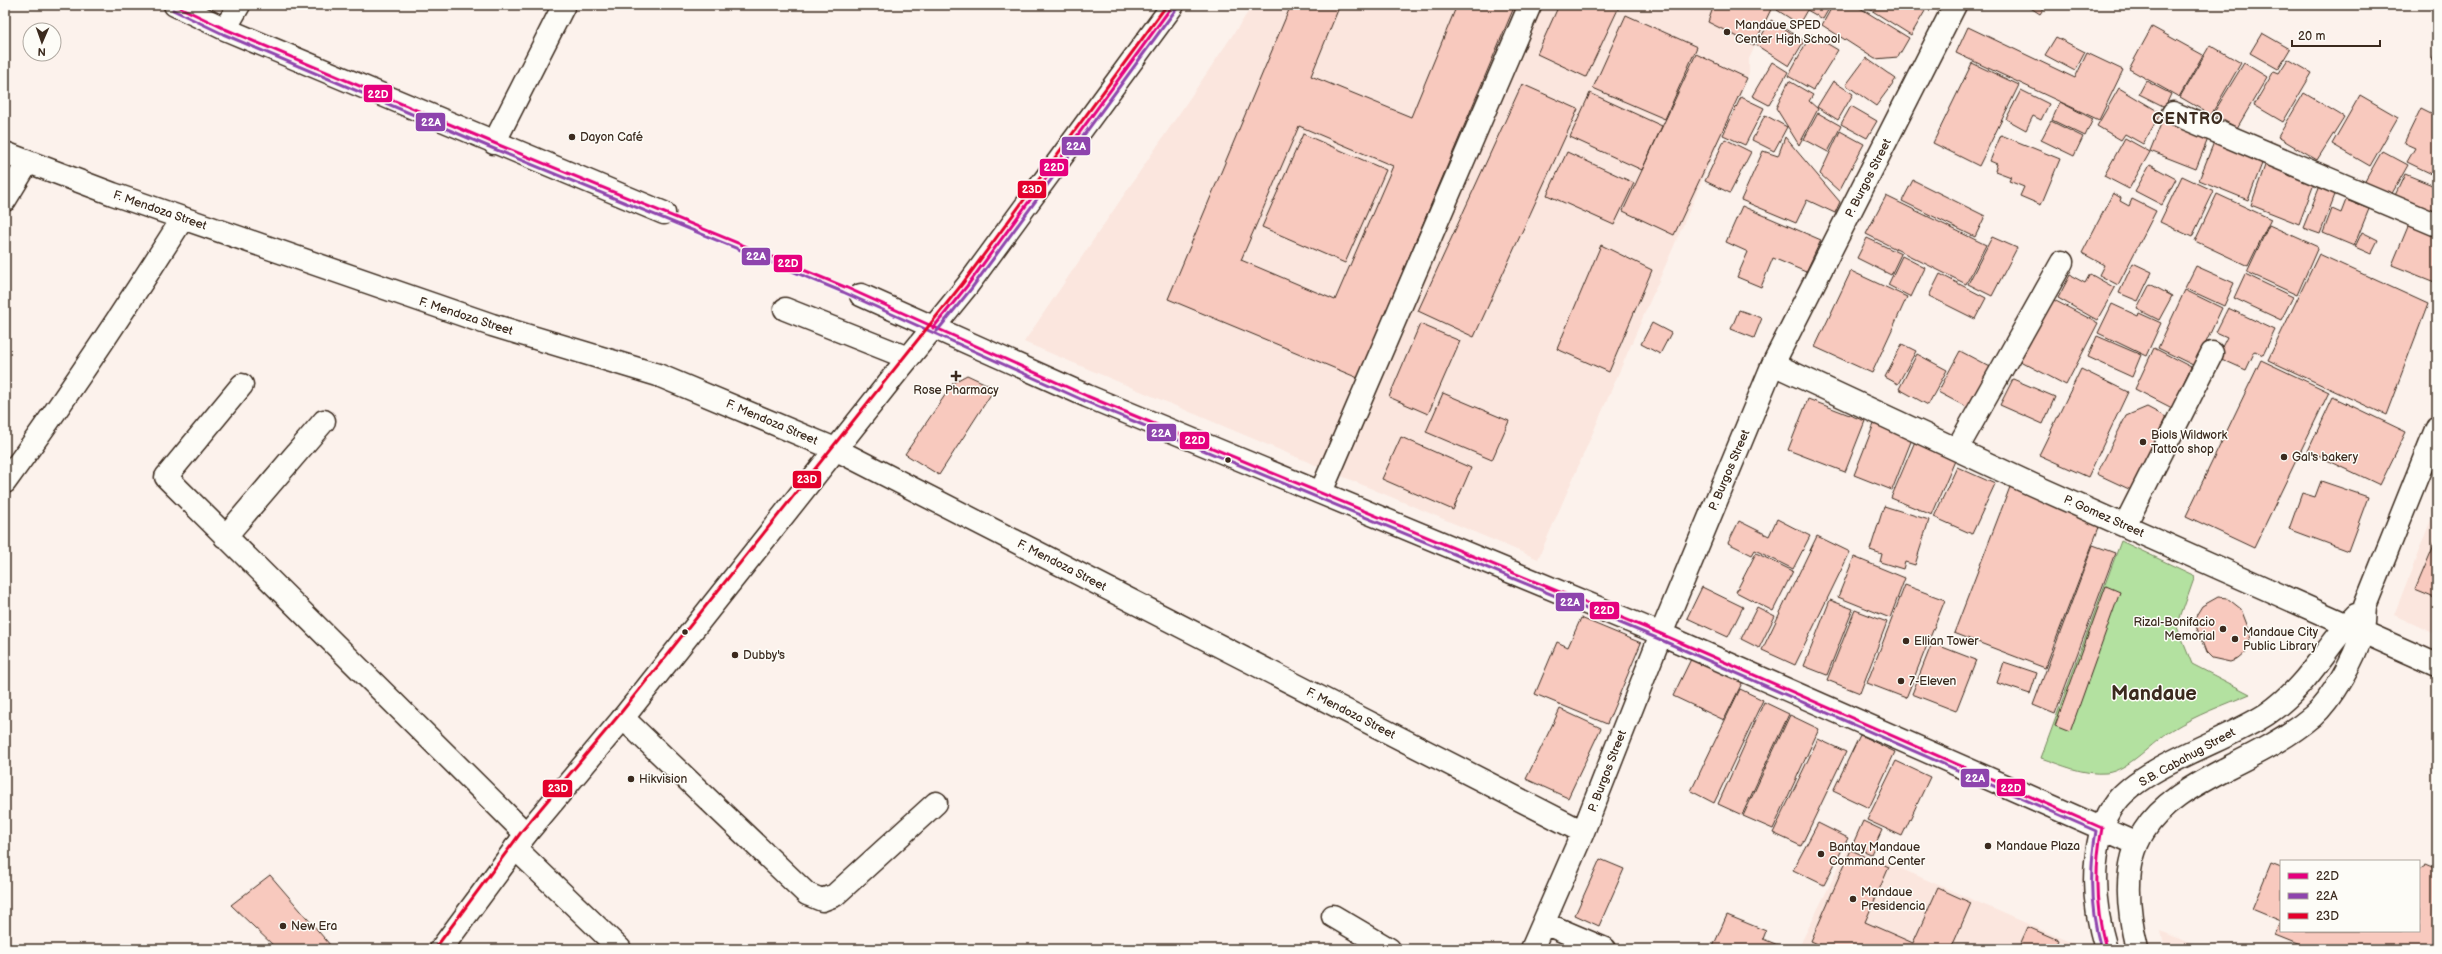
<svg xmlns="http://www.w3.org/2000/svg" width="2442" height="954" viewBox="0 0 2442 954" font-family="'Balsamiq Sans',sans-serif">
  <rect width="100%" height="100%" fill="#fcf2ec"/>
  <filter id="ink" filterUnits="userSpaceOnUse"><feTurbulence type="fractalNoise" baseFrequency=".025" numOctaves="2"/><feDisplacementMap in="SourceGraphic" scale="8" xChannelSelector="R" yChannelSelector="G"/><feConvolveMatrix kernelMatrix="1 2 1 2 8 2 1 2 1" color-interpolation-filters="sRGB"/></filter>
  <g filter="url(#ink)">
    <!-- built -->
    <path fill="#fbe6de" d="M 1253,5 L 1774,5 L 1749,59 L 1749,73 L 1538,559 L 1024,342 Z
      M 2437,504 L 2437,635 L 2394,615 Z
      M 1849,846 L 2081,947 L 2082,949 L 1798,949 Z
      M 2161,931 L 2203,949 L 2165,949 Z"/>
    <!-- park -->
    <path fill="#b3e1a0" stroke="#77865f" d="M 2121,541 L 2195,576 L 2177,627 L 2192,664 L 2250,694 C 2224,705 2196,715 2172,730 C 2153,741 2128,771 2106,773 C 2083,775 2062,765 2041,758 Z"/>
    <!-- building -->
    <path fill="#f8c9be" stroke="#3b2a1e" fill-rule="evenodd" d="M 1291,5 L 1340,5 L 1311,76 L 1411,117 L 1457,5 L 1515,5 L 1358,378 L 1168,299 ZM 1299,126 L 1393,166 L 1335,300 L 1241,260 Z
      M 1559,5 L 1620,5 L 1586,77 L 1537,54 Z
      M 1714,5 L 1773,5 L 1754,45 L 1708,22 Z
      M 1780,5 L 1831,5 L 1823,19 L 1807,10 L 1799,24 L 1777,10 Z
      M 1833,5 L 1855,5 L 1909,38 L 1898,57 L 1875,59 L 1822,25 Z
      M 1863,5 L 1914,5 L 1925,11 L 1911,35 Z
      M 2026,5 L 2046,5 L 2040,14 Z
      M 1626,15 L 1697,47 L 1665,119 L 1593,88 Z
      M 1771,20 L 1804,41 L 1789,66 L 1756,45 Z
      M 1968,27 L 2075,78 L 2087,53 L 2123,70 L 2099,120 L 1956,53 Z
      M 2152,27 L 2203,55 L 2179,97 L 2129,69 Z
      M 2262,33 L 2290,49 L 2278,69 L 2250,53 Z
      M 1811,34 L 1838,50 L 1813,90 L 1788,76 Z
      M 2056,37 L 2085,52 L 2075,71 L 2045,55 Z
      M 2210,45 L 2241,63 L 2211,115 L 2180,97 Z
      M 2437,51 L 2437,62 L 2432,60 Z
      M 1696,54 L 1747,78 L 1674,235 L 1623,211 Z
      M 1866,58 L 1896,79 L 1876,106 L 1846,85 Z
      M 2288,59 L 2312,73 L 2283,122 L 2254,105 L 2274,71 L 2279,73 Z
      M 1772,62 L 1788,72 L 1769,105 L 1752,96 Z
      M 1972,63 L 2019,85 L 1979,166 L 1933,143 Z
      M 2244,63 L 2267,77 L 2237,128 L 2213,114 Z
      M 1789,81 L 1813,95 L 1809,101 L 1818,109 L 1799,145 L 1776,108 Z
      M 1833,81 L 1853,94 L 1838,120 L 1817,107 Z
      M 2146,81 L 2171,94 L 2165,107 L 2139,94 Z
      M 1522,84 L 1578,109 L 1474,337 L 1418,311 Z
      M 2119,88 L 2161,113 L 2143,144 L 2125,134 L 2121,140 L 2097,126 Z
      M 2021,90 L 2049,104 L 2041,120 L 2033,116 L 2026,130 L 2006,119 Z
      M 1590,93 L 1662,126 L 1642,170 L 1570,137 Z
      M 2304,93 L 2344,117 L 2317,160 L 2278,137 Z
      M 2360,95 L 2398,117 L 2370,166 L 2332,144 Z
      M 1741,97 L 1764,108 L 1745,145 L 1723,135 Z
      M 2060,102 L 2093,119 L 2085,136 L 2052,120 Z
      M 1851,106 L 1877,121 L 1867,138 L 1841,124 Z
      M 2421,108 L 2437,116 L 2436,176 L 2407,162 L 2415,148 L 2404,143 Z
      M 1818,113 L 1841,126 L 1828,152 L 1804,139 Z
      M 1765,115 L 1787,127 L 1774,151 L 1752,140 Z
      M 2163,119 L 2209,136 L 2196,169 L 2150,151 Z
      M 2051,121 L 2083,137 L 2074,156 L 2041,140 Z
      M 1840,131 L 1864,144 L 1839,191 L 1820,174 Z
      M 1303,134 L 1386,170 L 1345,263 L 1262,227 Z
      M 2001,135 L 2060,159 L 2041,205 L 2020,196 L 2024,187 L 2009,181 L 2011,177 L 1995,171 L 1997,164 L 1990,161 Z
      M 1785,137 L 1840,202 L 1835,213 L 1807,200 L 1796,223 L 1741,200 L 1763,151 L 1778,156 Z
      M 2125,138 L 2150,152 L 2129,189 L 2104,176 Z
      M 1725,139 L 1751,152 L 1730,193 L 1705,181 Z
      M 2214,142 L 2263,161 L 2248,200 L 2199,180 Z
      M 2382,151 L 2408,165 L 2390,197 L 2364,183 Z
      M 1567,152 L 1634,183 L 1614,225 L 1547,195 Z
      M 2268,157 L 2317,176 L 2299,224 L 2251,205 Z
      M 2150,165 L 2176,179 L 2162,205 L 2135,191 Z
      M 2405,174 L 2437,187 L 2437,216 L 2391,204 Z
      M 2182,176 L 2214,191 L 2192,237 L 2160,222 Z
      M 1913,180 L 1985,216 L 1975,237 L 1902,201 Z
      M 2320,186 L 2336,192 L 2320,234 L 2303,228 Z
      M 2113,193 L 2121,198 L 2120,201 L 2129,206 L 2132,199 L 2156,211 L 2118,285 L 2099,275 L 2104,265 L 2082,253 Z
      M 2217,194 L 2271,219 L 2248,266 L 2195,241 Z
      M 1886,196 L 1986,245 L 1966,284 L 1866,234 Z
      M 2346,200 L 2369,209 L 2354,246 L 2323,233 L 2332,209 L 2341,213 Z
      M 1742,206 L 1821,240 L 1806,272 L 1773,258 L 1761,287 L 1737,277 L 1748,252 L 1726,242 Z
      M 2412,217 L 2437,228 L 2437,283 L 2392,265 Z
      M 2269,225 L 2318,247 L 2297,295 L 2247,272 Z
      M 2362,232 L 2378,240 L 2371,254 L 2355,247 Z
      M 1992,237 L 2017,248 L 1992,296 L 1968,284 Z
      M 1867,238 L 1901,254 L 1891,275 L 1857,258 Z
      M 1601,245 L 1652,270 L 1609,372 L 1557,349 Z
      M 2319,254 L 2428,304 L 2386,415 L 2268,360 Z
      M 1902,256 L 1925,268 L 1911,297 L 1888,285 Z
      M 2133,263 L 2152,272 L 2138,301 L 2119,293 Z
      M 2196,266 L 2234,283 L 2224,306 L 2185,288 Z
      M 1851,271 L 1907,297 L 1872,373 L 1815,347 Z
      M 1940,274 L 1986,298 L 1975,319 L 1929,296 Z
      M 2090,274 L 2115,288 L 2097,320 L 2058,298 L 2070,275 L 2085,283 Z
      M 2245,274 L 2293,297 L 2281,320 L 2234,298 Z
      M 2150,284 L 2172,296 L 2159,320 L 2137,309 Z
      M 2185,290 L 2222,308 L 2195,366 L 2158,348 Z
      M 2052,299 L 2098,323 L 2066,385 L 2020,361 Z
      M 2112,304 L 2138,316 L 2139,313 L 2161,323 L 2146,356 L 2098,333 Z
      M 2228,308 L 2275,330 L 2263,355 L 2255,351 L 2246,370 L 2217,357 L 2227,337 L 2216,332 Z
      M 1739,310 L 1762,318 L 1754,338 L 1731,329 Z
      M 1652,323 L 1671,333 L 1660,354 L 1641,344 Z
      M 1420,324 L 1460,341 L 1428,414 L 1389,397 Z
      M 2097,336 L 2141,355 L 2132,377 L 2088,357 Z
      M 1902,344 L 1916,351 L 1898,384 L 1885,377 Z
      M 2154,348 L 2191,367 L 2172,408 L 2135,389 Z
      M 1960,351 L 1996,370 L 1974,411 L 1938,392 Z
      M 1917,354 L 1947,370 L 1928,405 L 1899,389 Z
      M 2261,360 L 2329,392 L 2254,548 L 2186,516 Z
      M 2081,369 L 2128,392 L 2088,477 L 2039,455 Z
      M 967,375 L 995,388 L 939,475 L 905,454 L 954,382 Z
      M 2013,379 L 2055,397 L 2043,424 L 2000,405 Z
      M 1443,393 L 1509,421 L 1492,460 L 1426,432 Z
      M 2333,397 L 2406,432 L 2380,485 L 2308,451 Z
      M 1808,399 L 1865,421 L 1845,472 L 1788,450 Z
      M 2147,407 L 2166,417 L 2131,490 L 2097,474 L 2126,416 Z
      M 1874,424 L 1912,439 L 1892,490 L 1854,475 Z
      M 1401,437 L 1471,468 L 1453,510 L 1382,479 Z
      M 1916,439 L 1957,456 L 1932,515 L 1891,498 Z
      M 1957,467 L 1995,484 L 1972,534 L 1934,517 Z
      M 2321,481 L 2368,497 L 2348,551 L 2289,529 L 2302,493 L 2315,497 Z
      M 2010,487 L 2101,522 L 2045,668 L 1954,633 Z
      M 1884,506 L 1929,520 L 1915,565 L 1905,562 L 1903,569 L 1880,562 L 1882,554 L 1870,550 Z
      M 1777,519 L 1810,536 L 1793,569 L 1755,550 L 1752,555 L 1728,543 L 1739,521 L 1769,536 Z
      M 1817,536 L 1850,552 L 1795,665 L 1762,650 Z
      M 2437,538 L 2437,599 L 2415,590 Z
      M 2093,545 L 2115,553 L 2055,714 L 2033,705 Z
      M 1756,553 L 1793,571 L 1773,611 L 1736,592 Z
      M 1854,557 L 1905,578 L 1890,618 L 1838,597 Z
      M 1905,585 L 1945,600 L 1906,698 L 1867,683 Z
      M 2106,586 L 2120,592 L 2070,732 L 2055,726 Z
      M 1702,587 L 1743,607 L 1728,637 L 1687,618 Z
      M 2218,597 L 2227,598 L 2241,609 L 2251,635 L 2245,653 L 2238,659 L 2230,662 L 2212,658 L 2206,652 L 2195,623 L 2197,614 L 2202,606 Z
      M 1830,600 L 1853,609 L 1827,675 L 1804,666 Z
      M 1757,607 L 1775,616 L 1759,648 L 1741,639 Z
      M 1855,610 L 1887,622 L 1860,693 L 1827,680 Z
      M 1581,618 L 1641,643 L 1607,724 L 1535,694 L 1557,642 L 1568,647 Z
      M 1932,643 L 1976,660 L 1956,711 L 1912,694 Z
      M 1692,657 L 1743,681 L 1724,720 L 1673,696 Z
      M 2004,662 L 2037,673 L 2030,694 L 1997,683 Z
      M 1740,689 L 1763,700 L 1714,803 L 1691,791 Z
      M 1764,702 L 1789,714 L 1742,815 L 1718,804 Z
      M 1560,709 L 1601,728 L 1568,798 L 1526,779 Z
      M 1790,715 L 1819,729 L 1773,829 L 1743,816 Z
      M 1860,735 L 1895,752 L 1869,808 L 1833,791 Z
      M 1818,739 L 1846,752 L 1801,846 L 1773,833 Z
      M 1896,761 L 1930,777 L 1902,836 L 1867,820 Z
      M 1863,821 L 1882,830 L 1871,854 L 1852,846 Z
      M 1818,823 L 1848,838 L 1824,885 L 1793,870 Z
      M 1851,850 L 1889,867 L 1865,922 L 1913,943 L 1938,888 L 1971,903 L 1951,949 L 1829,949 L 1811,941 Z
      M 1600,859 L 1624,869 L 1599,926 L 1575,915 Z
      M 2271,863 L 2281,867 L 2281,931 L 2419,931 L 2419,870 L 2425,866 L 2437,871 L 2437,949 L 2310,949 L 2275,935 L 2281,921 L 2252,909 Z
      M 270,875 L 331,946 L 329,949 L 272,949 L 275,947 L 231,905 Z
      M 1727,915 L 1766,931 L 1763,939 L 1788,949 L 1712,949 Z
      M 2028,927 L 2058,940 L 2054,949 L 2018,949 Z"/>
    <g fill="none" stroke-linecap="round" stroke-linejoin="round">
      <!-- minor casing -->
      <g stroke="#3b2a1e" stroke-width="25">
        <path id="minor" d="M 175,5 L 225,29 L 664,213
          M 225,29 L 239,5
          M 2173,113 L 2437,225
          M 494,143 L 564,5
          M 5,153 L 113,194 L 492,325 L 658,375 L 835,449 L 1583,832
          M 5,200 L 28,162
          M 861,295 L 1087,396 L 1661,634 L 2137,844
          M 785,309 L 908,358
          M 1773,364 L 2033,485 L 2437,665
          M 242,385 L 166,477 L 526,834
          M 1957,449 L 2062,262
          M 5,482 C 68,396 126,308 183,218
          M 1321,492 L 1530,5
          M 2125,525 L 2212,353
          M 225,537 L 324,421
          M 623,718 L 807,894 L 822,900 L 835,895 L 936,803
          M 515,848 L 620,949
          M 1333,916 L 1389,949
          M 1544,923 L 1605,949
          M 1532,949 L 1583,832 L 1661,634 L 1773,364 L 1955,5
          M 2106,949 C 2098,922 2093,890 2096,862 C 2098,841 2102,820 2116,802 C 2145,765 2226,741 2267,714 C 2309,685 2323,650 2356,615
          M 2137,949 C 2128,911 2122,865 2144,831 C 2162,802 2195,785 2225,769 C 2255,754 2287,738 2313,716 C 2332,699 2355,658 2362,633 C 2365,625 2364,615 2365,606 L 2437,427"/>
      </g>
      <!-- highway casing -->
      <g stroke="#3b2a1e" stroke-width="25">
        <path id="highway" d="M 441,949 L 526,834 L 623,718 L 893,377 L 967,286 L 1173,5"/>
      </g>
      <!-- minor -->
      <use href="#minor" stroke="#fdfcf7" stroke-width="22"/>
      <!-- highway -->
      <use href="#highway" stroke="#fdfcf7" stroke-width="22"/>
      <!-- bus-1 casing -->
      <g stroke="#fdfcf7" stroke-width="6">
        <path id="bus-1" d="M 175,5 L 225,29 L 494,143 L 845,287 L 1087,396 L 1661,634 L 2102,828 C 2094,869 2095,908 2106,949
          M 933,328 L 967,286 L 1173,5"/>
      </g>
      <!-- bus-2 casing -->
      <g stroke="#fdfcf7" stroke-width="6">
        <path id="bus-2" d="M 173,10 L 223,34 L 492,148 L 843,292 L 1085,401 L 1659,639 L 2096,831 C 2089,871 2090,910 2101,949
          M 937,331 L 971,289 L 1177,8"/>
      </g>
      <!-- bus-3 casing -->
      <g stroke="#fdfcf7" stroke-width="6">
        <path id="bus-3" d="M 437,946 L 522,831 L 619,715 L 963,283 L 1167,5"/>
      </g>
      <!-- bus-1 -->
      <use href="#bus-1" stroke="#e5007d" stroke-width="3"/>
      <!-- bus-2 -->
      <use href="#bus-2" stroke="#8e44ad" stroke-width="3"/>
      <!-- bus-3 -->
      <use href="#bus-3" stroke="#e4002b" stroke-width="3"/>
    </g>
  </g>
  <!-- markers -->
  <g fill="#3b2a1e" stroke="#fdfcf7" stroke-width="1.5">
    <circle cx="1727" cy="32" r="4"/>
    <circle cx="572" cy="137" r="4"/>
    <path d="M954 370h4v4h4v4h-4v4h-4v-4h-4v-4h4z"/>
    <circle cx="2143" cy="442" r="4"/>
    <circle cx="2284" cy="457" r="4"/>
    <circle cx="1228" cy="460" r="3.5"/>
    <circle cx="2223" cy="629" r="4"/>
    <circle cx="685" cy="632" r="3.5"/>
    <circle cx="2235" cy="639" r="4"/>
    <circle cx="1906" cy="641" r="4"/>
    <circle cx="735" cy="655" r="4"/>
    <circle cx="1901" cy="681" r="4"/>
    <circle cx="631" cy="779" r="4"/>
    <circle cx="1988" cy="846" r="4"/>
    <circle cx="1821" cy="854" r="4"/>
    <circle cx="1853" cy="899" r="4"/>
    <circle cx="283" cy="926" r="4"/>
  </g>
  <g text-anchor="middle" stroke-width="3" stroke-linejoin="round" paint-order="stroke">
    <!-- poi labels -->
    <g font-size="12" fill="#3b2a1e" stroke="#fdfcf7" text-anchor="start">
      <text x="1735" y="29">Mandaue SPED<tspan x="1735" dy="14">Center High School</tspan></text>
      <text x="580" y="141">Dayon Café</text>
      <text x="956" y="394" text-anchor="middle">Rose Pharmacy</text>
      <text x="2151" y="439">Biols Wildwork<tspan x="2151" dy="14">Tattoo shop</tspan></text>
      <text x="2292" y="461">Gal's bakery</text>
      <text x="2215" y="626" text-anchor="end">Rizal-Bonifacio<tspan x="2215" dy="14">Memorial</tspan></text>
      <text x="2243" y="636">Mandaue City<tspan x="2243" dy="14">Public Library</tspan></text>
      <text x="1914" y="645">Ellian Tower</text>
      <text x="743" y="659">Dubby's</text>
      <text x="1909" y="685">7-Eleven</text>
      <text x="639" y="783">Hikvision</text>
      <text x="1996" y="850">Mandaue Plaza</text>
      <text x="1829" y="851">Bantay Mandaue<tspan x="1829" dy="14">Command Center</tspan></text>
      <text x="1861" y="896">Mandaue<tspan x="1861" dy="14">Presidencia</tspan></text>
      <text x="291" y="930">New Era</text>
    </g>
    <!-- street labels -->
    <g font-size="12" fill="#3b2a1e" stroke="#fdfcf7">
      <text transform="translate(1868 178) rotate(-63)" y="4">P. Burgos Street</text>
      <text transform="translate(160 210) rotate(19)" y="4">F. Mendoza Street</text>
      <text transform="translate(466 316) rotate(18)" y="4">F. Mendoza Street</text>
      <text transform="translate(772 422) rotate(23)" y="4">F. Mendoza Street</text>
      <text transform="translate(1729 470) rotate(-67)" y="4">P. Burgos Street</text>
      <text transform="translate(2104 516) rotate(24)" y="4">P. Gomez Street</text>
      <text transform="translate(1062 565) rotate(27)" y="4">F. Mendoza Street</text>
      <text transform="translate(1351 713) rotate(27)" y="4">F. Mendoza Street</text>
      <text transform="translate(2187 757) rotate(-29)" y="4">S.B. Cabahug Street</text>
      <text transform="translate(1607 771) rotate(-69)" y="4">P. Burgos Street</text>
    </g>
    <!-- district labels -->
    <g font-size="16" font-weight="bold" letter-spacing="1" fill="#3b2a1e" stroke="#fdfcf7">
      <text x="2188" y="124">CENTRO</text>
    </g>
    <!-- town labels -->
    <g font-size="20" font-weight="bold" fill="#3b2a1e" stroke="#fdfcf7">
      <text x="2154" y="700">Mandaue</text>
    </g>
  </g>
  <g stroke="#fdfcf7" stroke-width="1.5">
    <rect x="363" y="84" width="30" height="19" rx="4" fill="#e5007d"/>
    <rect x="415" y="112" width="31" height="20" rx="4" fill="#8e44ad"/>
    <rect x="1061" y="136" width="30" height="20" rx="4" fill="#8e44ad"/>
    <rect x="1039" y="158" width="30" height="19" rx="4" fill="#e5007d"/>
    <rect x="1017" y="180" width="30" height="19" rx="4" fill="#e4002b"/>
    <rect x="741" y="247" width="30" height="19" rx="4" fill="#8e44ad"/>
    <rect x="773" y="254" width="30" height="19" rx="4" fill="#e5007d"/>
    <rect x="1146" y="423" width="31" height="19" rx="4" fill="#8e44ad"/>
    <rect x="1179" y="431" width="31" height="19" rx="4" fill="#e5007d"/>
    <rect x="792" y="470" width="30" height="19" rx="4" fill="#e4002b"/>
    <rect x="1555" y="592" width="30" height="20" rx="4" fill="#8e44ad"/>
    <rect x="1589" y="601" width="31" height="19" rx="4" fill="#e5007d"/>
    <rect x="1960" y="768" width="30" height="20" rx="4" fill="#8e44ad"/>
    <rect x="1996" y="778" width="30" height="19" rx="4" fill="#e5007d"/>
    <rect x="542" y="779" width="31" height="19" rx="4" fill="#e4002b"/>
  </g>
  <g font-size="11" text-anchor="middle" font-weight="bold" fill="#fff">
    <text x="378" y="98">22D</text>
    <text x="431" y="126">22A</text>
    <text x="1076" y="150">22A</text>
    <text x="1054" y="171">22D</text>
    <text x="1032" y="193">23D</text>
    <text x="756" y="260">22A</text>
    <text x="788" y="267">22D</text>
    <text x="1161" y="437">22A</text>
    <text x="1195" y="444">22D</text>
    <text x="807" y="483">23D</text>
    <text x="1570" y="606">22A</text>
    <text x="1604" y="614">22D</text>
    <text x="1975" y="782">22A</text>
    <text x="2011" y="792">22D</text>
    <text x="558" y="792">23D</text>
  </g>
  <!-- margin -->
  <rect width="2442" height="954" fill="none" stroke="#fdfcf7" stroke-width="20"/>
  <rect x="10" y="10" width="2422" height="934" fill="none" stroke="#3b2a1e" stroke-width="1.5" filter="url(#ink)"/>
  <!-- legend -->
  <rect x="2280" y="860" width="140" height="72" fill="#fdfcf7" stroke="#afa8a0"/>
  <rect x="2288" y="873" width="20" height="6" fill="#e5007d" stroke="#afa8a0"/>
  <text x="2316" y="880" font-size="12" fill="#3b2a1e">22D</text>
  <rect x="2288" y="893" width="20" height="6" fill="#8e44ad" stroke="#afa8a0"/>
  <text x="2316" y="900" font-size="12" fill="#3b2a1e">22A</text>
  <rect x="2288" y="913" width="20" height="6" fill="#e4002b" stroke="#afa8a0"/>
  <text x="2316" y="920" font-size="12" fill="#3b2a1e">23D</text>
  <!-- north arrow -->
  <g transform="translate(42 42) rotate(182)"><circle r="19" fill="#fdfcf7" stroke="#afa8a0"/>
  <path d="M0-3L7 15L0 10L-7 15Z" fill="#3b2a1e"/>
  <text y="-6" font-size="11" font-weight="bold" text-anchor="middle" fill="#3b2a1e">N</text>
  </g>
  <!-- scale -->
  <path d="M2292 40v6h88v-6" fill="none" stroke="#3b2a1e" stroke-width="2"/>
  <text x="2298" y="40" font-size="12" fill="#3b2a1e" stroke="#fdfcf7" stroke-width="3" paint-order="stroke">20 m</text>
</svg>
